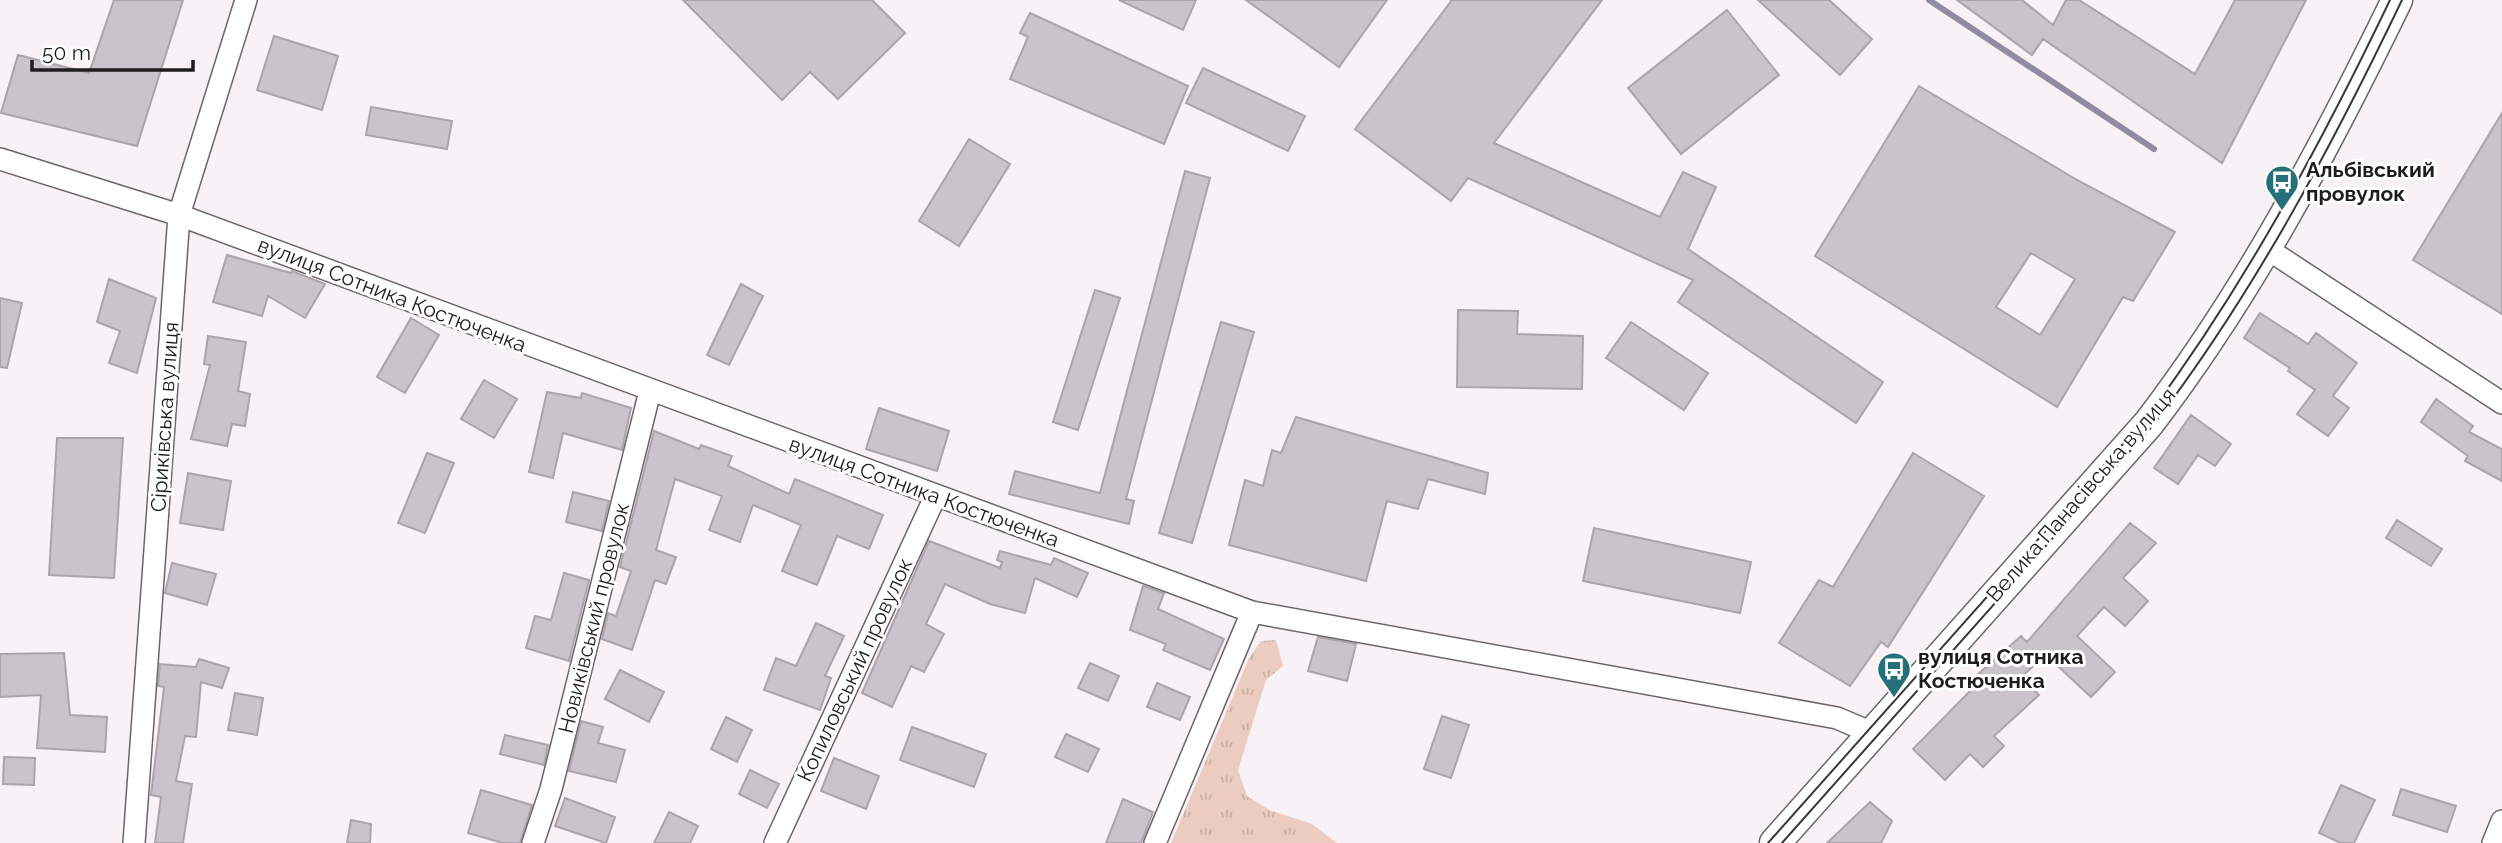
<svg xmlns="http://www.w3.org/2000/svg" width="2502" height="843" viewBox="0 0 2502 843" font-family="Raleway,sans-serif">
  <defs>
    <pattern id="grass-tufts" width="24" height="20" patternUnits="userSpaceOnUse" patternTransform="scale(1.75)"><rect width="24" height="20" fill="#ecccc0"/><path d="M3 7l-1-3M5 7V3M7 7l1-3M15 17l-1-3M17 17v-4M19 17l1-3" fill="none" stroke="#caafa5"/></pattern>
  </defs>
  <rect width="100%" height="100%" fill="#f8f1f5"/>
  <!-- grass -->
  <path fill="url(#grass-tufts)" d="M 1276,640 L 1283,666 L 1266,680 L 1238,770 L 1247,796 L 1269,810 L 1312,824 L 1337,843 L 1171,843 L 1249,658 L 1261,641 Z"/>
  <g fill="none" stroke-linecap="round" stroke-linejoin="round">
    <!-- stream -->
    <path stroke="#8f8ca1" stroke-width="6" d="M 1929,0 L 2154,149"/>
  </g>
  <!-- building -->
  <path fill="#c8c4ca" stroke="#a9a5ab" stroke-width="2" fill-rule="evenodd" d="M 114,0 L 183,0 L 137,146 L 1,113 L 18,55 L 89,73 Z
    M 683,0 L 872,0 L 905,33 L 838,99 L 810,72 L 782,100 Z
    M 1119,0 L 1196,0 L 1183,30 Z
    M 1246,0 L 1387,0 L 1339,67 Z
    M 1452,0 L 1602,0 L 1494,143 L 1660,217 L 1683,172 L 1716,187 L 1688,249 L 1883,382 L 1856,423 L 1678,302 L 1693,280 L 1468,178 L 1451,201 L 1355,129 Z
    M 1758,0 L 1829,0 L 1872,39 L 1840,75 Z
    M 1957,0 L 2022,0 L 2053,25 L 2066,0 L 2079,0 L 2195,74 L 2235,0 L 2306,0 L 2222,163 L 2043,39 L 2032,55 Z
    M 1727,10 L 1779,75 L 1681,154 L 1628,88 Z
    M 1030,13 L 1188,86 L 1164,144 L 1010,79 L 1028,37 L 1020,33 Z
    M 274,36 L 338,56 L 322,110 L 257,90 Z
    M 1203,68 L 1305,116 L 1288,151 L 1186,103 Z
    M 1919,86 L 2077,180 L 2175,232 L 2133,301 L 2123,297 L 2057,407 L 1815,256 ZM 2031,253 L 2075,279 L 2040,335 L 1996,307 Z
    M 371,107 L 452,121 L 447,149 L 366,135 Z
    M 2502,113 L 2502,314 L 2413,260 Z
    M 969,139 L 1010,164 L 959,246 L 919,221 Z
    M 1185,171 L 1210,178 L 1126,499 L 1134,501 L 1129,524 L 1009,494 L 1015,471 L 1100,493 Z
    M 227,255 L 291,273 L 292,271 L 325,284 L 305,318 L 268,296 L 262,316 L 213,302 Z
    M 109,279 L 156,298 L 137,373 L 109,363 L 120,331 L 97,322 Z
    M 741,284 L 763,296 L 729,365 L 707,355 Z
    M 1095,290 L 1120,298 L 1078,430 L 1053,422 Z
    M 0,298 L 22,303 L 7,368 L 0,367 Z
    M 1458,310 L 1518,311 L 1517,334 L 1583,336 L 1582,389 L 1457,387 Z
    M 2260,313 L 2308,344 L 2316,333 L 2357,363 L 2333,396 L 2349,408 L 2328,436 L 2297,414 L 2315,390 L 2288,371 L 2290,368 L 2244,338 Z
    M 411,318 L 439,335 L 405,393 L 377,377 Z
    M 1221,322 L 1254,332 L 1192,543 L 1159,533 Z
    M 1631,322 L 1708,373 L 1684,410 L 1606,358 Z
    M 208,336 L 246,342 L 238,391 L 250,394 L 245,426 L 232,424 L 227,446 L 191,439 L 210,365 L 204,364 Z
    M 484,380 L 517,399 L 494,438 L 461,419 Z
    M 547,392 L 581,398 L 582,393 L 631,408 L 622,450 L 563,433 L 553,478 L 529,472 Z
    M 2436,399 L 2473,426 L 2469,432 L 2502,449 L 2502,481 L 2465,461 L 2468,456 L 2421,422 Z
    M 879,408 L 949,431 L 937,471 L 866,449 Z
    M 2191,415 L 2231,444 L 2215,466 L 2198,455 L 2178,484 L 2154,468 Z
    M 1296,417 L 1488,473 L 1485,494 L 1428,479 L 1418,509 L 1387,501 L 1366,581 L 1229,545 L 1245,480 L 1263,486 L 1272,450 L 1281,453 Z
    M 654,431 L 699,449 L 701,445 L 732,456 L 728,466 L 789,494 L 795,479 L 883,515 L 869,549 L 837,536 L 817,585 L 782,571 L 801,525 L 753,505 L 740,542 L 709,530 L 722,496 L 675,479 L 656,550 L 676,557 L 666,584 L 655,580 L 632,650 L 602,639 L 608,613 L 616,616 L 631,571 L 620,567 Z
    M 57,438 L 123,438 L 114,578 L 49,575 Z
    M 427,453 L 454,463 L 425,533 L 398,523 Z
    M 1913,453 L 1984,496 L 1888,647 L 1881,642 L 1850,686 L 1779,643 L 1819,580 L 1833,587 Z
    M 188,473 L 231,481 L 223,530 L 180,523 Z
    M 573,492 L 609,501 L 602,531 L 566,522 Z
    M 2397,520 L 2442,549 L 2431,566 L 2386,538 Z
    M 2130,523 L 2156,543 L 2123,578 L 2148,601 L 2125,626 L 2104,607 L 2077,636 L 2115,672 L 2091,697 L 2046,655 L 2021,677 L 2039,695 L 1994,736 L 2004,746 L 1983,767 L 1970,754 L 1945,780 L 1913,749 L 1980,681 L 1976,676 L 2021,636 L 2027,642 Z
    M 1594,528 L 1751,562 L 1740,613 L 1583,581 Z
    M 929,541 L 1000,568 L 1002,562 L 997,560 L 1000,551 L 1051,565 L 1054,558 L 1088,573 L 1077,597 L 1035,578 L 1025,613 L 990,604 L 945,584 L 926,624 L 944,634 L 924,672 L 911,666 L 892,707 L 862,693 Z
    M 172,563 L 216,574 L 207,605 L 165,593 Z
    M 564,573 L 589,580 L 569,661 L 526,648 L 535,616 L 551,620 Z
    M 1143,586 L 1164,593 L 1158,609 L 1224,639 L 1210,670 L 1163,650 L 1166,644 L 1130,630 Z
    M 816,623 L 844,636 L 825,676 L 831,678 L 820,710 L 764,690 L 776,658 L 796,666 Z
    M 1318,637 L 1356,644 L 1347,681 L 1308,671 Z
    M 64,653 L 70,715 L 107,717 L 105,752 L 37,748 L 41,695 L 0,697 L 0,654 Z
    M 199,659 L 229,668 L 222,688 L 201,682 L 196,737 L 185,736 L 176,781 L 192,784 L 183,843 L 155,843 L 161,797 L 151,795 L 164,687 L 158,686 L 160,664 L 196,667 Z
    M 1090,663 L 1119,676 L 1108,701 L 1078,688 Z
    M 620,670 L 664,692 L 649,722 L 605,699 Z
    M 1157,683 L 1190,697 L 1180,720 L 1147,707 Z
    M 235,693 L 263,698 L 257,735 L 228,730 Z
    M 1442,716 L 1469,725 L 1451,778 L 1424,769 Z
    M 726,717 L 752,730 L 737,762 L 711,749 Z
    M 581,721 L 603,727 L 598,743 L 625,750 L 616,782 L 569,771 Z
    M 912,727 L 986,754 L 974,787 L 900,760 Z
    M 1066,734 L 1099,749 L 1088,772 L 1055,757 Z
    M 505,735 L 548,745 L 544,765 L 500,754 Z
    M 4,757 L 35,758 L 34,785 L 3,784 Z
    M 834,758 L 879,776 L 866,809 L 821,791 Z
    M 750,770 L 779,784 L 767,808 L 739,794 Z
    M 2341,785 L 2375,800 L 2354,843 L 2341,843 L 2319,833 Z
    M 2401,789 L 2456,806 L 2447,832 L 2393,815 Z
    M 481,790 L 532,805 L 520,843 L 503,843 L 468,833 Z
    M 565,798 L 615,817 L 606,843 L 555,826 Z
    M 1123,799 L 1153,812 L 1141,843 L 1106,843 Z
    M 1870,802 L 1892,821 L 1881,843 L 1827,843 Z
    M 669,812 L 698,826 L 690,843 L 654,843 Z
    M 351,820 L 371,824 L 370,843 L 347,843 Z"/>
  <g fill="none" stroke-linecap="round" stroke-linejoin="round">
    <!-- street casing -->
    <g stroke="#6c6669" stroke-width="24">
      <path id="street" d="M 0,159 L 179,215 L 1252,612 L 1837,718 L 1872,733
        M 2266,248 L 2502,403
        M 134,843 L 179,215 L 246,0
        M 533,843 L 551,789 L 650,391
        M 775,843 L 935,497
        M 1155,843 L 1252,612
        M 2493,843 L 2502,821"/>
    </g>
    <!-- secondary casing -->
    <g stroke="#6c6669" stroke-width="33">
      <path id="secondary" d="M 1775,843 L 2149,423 C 2249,292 2325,148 2397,0"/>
    </g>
    <!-- street -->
    <use href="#street" stroke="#fff" stroke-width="21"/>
    <!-- secondary -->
    <use href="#secondary" stroke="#fff" stroke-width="30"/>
    <!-- tram -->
    <path stroke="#3a3738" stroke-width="2" d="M 1768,843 L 2147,417 C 2244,287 2320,146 2390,0
      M 1782,843 L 2154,424 C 2254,293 2331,148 2402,0"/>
  </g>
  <!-- icons -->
  <defs>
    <g id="bus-pin" transform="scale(1.75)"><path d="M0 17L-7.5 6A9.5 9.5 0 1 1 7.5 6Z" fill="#267079" stroke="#fff"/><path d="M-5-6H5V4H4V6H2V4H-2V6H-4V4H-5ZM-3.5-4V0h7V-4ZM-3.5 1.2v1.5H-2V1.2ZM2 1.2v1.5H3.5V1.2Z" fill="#fff"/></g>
  </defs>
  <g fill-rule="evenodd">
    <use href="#bus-pin" x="2282" y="182"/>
    <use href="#bus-pin" x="1894" y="669"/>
  </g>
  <g text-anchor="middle" stroke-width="6" stroke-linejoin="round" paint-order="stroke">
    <!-- poi labels -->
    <g font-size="21" font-weight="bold" fill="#1e1c1d" stroke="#fff" text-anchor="start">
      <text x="2306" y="177">Альбівський<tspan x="2306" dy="24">провулок</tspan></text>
      <text x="1918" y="664">вулиця Сотника<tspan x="1918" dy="24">Костюченка</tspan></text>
    </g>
    <!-- street labels -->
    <g font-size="21" fill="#1e1c1d" stroke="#fff">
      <text transform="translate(392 295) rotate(21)" y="7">вулиця Сотника Костюченка</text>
      <text transform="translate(165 417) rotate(-86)" y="7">Сіриківська вулиця</text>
      <text transform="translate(924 492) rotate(20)" y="7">вулиця Сотника Костюченка</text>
      <text transform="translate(2081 495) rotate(-49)" y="7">Велика Панасівська вулиця</text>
      <text transform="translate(594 618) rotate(-76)" y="7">Новиківський провулок</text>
      <text transform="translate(855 670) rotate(-65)" y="7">Копиловський провулок</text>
    </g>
  </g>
  <!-- scale -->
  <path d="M32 60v10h161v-10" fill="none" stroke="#1e1c1d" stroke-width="3.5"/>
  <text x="42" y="60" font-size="21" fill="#1e1c1d" stroke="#ffffff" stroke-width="5" paint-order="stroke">50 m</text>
</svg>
